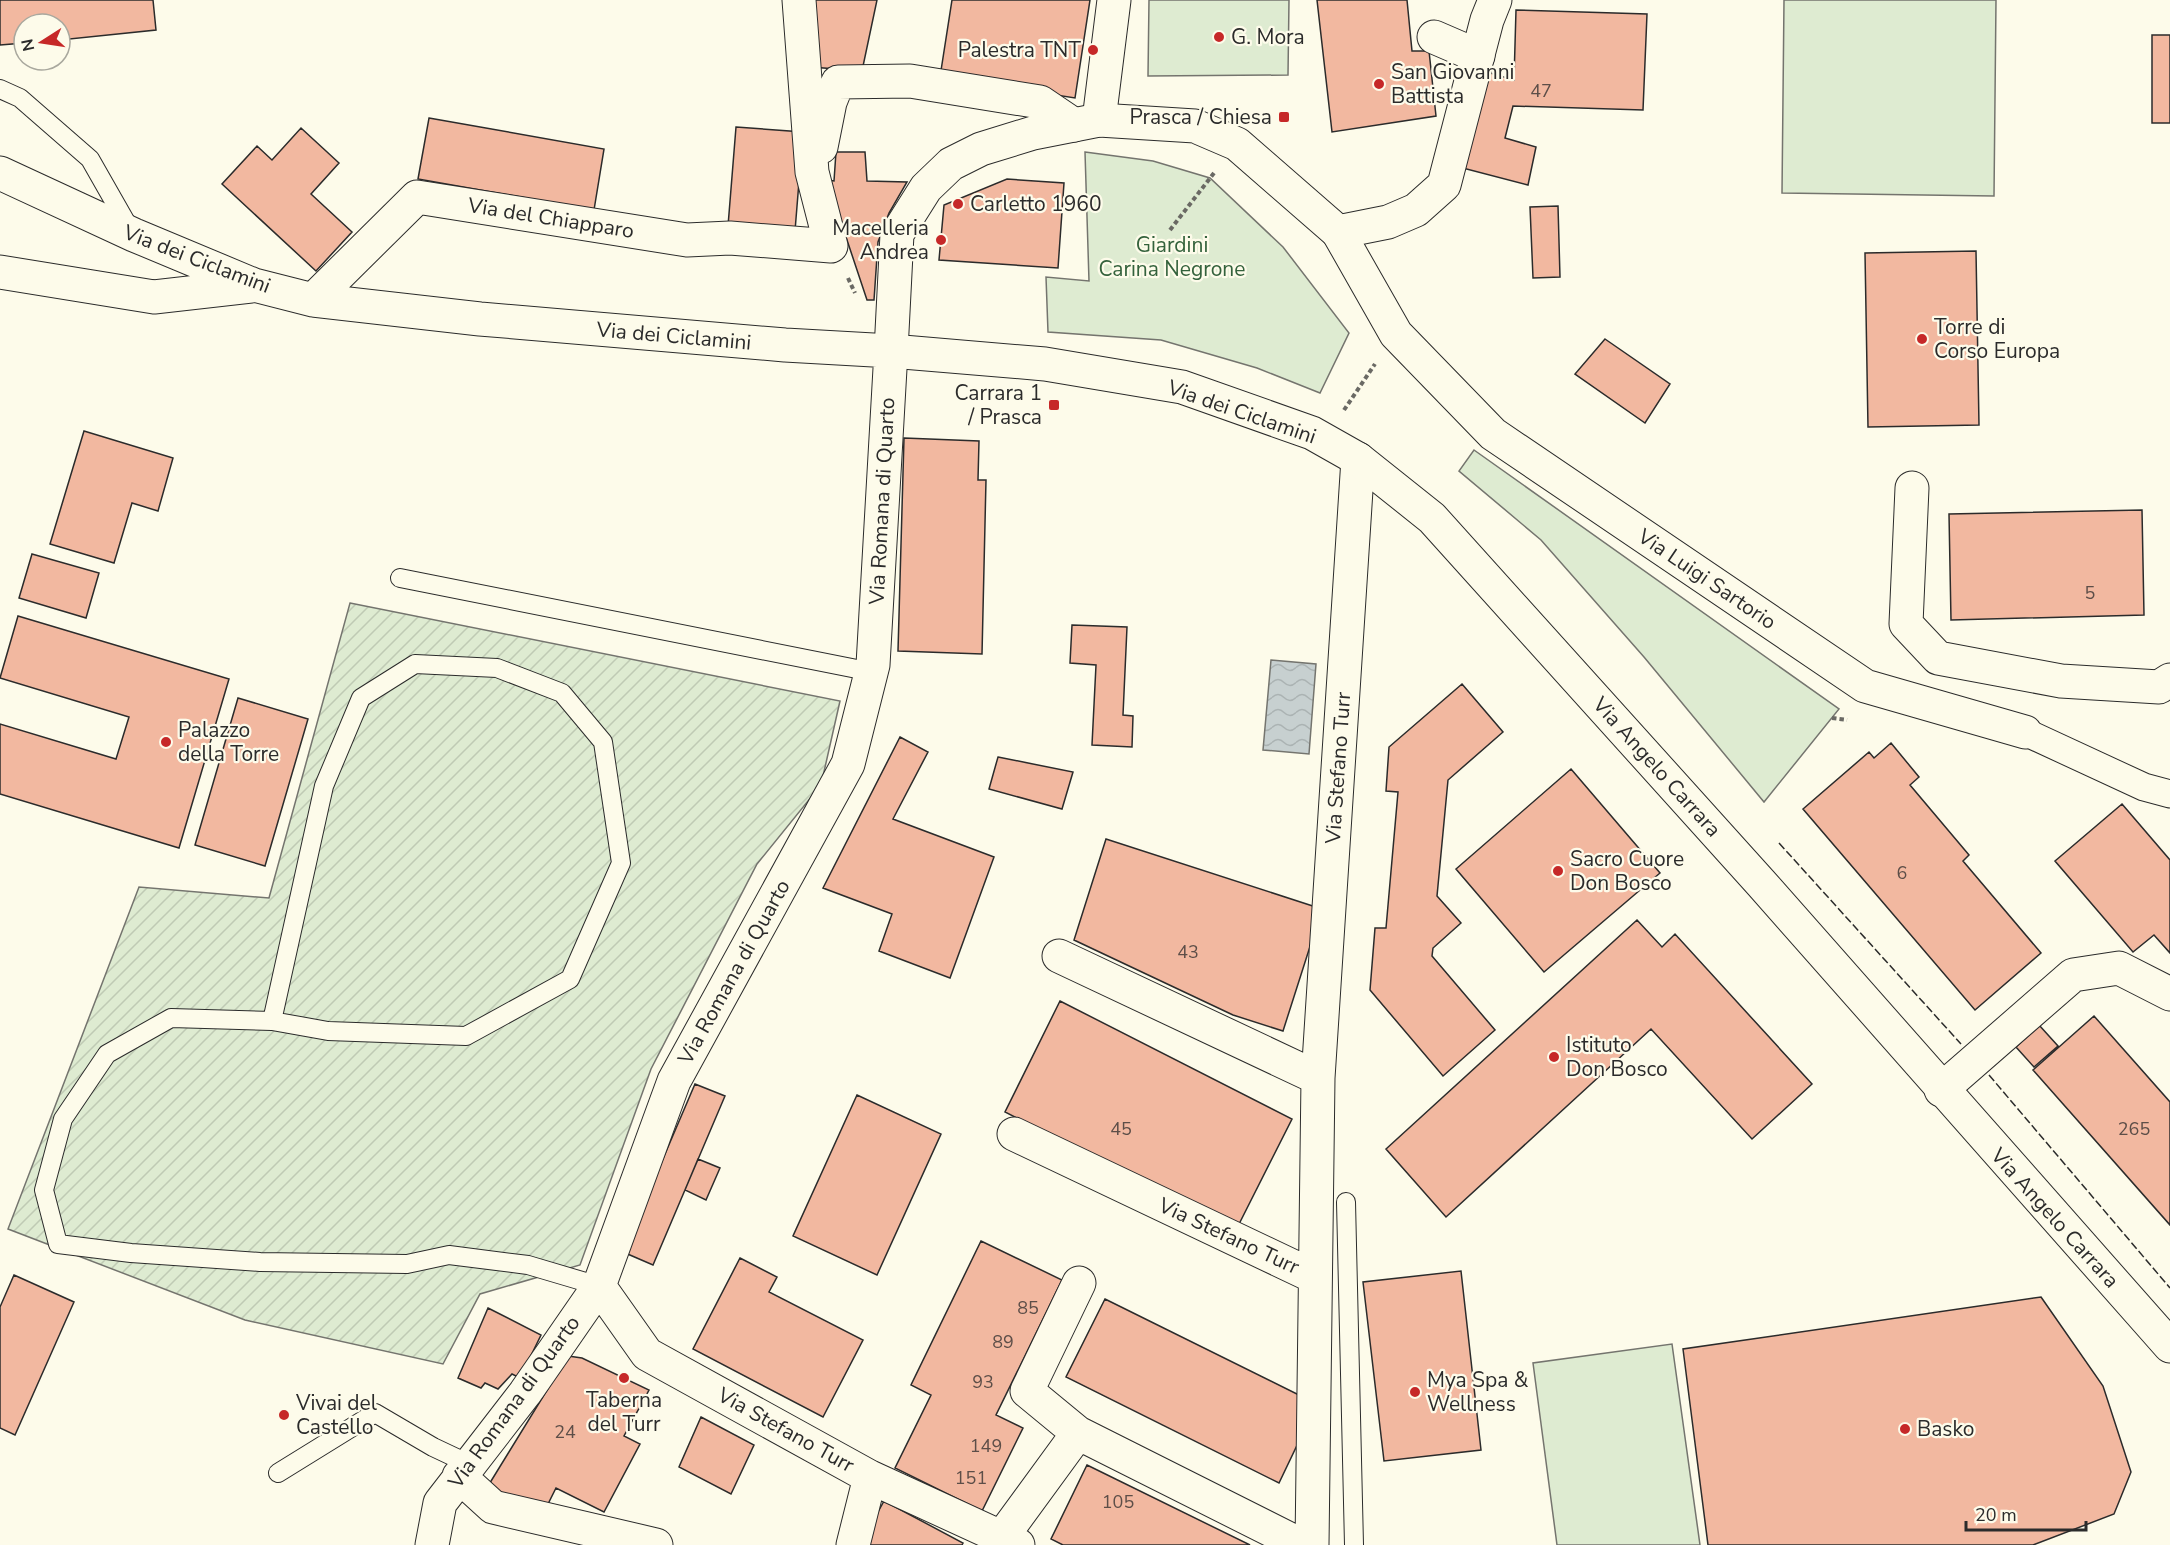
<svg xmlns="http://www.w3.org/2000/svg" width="2170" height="1545" viewBox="0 0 2170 1545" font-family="'Nunito Sans',sans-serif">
  <defs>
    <pattern id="garden-furrows" width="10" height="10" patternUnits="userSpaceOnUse" patternTransform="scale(1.5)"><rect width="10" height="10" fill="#deebd1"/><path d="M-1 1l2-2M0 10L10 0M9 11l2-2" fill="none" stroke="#bfcab4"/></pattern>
    <pattern id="water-waves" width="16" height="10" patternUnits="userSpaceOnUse" patternTransform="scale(1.5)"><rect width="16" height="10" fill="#c7d0d0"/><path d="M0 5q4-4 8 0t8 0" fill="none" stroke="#abb3b3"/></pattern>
  </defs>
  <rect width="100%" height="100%" fill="#fdfbea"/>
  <!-- park -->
  <path fill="#deebd1" stroke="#74746e" stroke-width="1.5" d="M 1149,0 L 1289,0 L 1288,75 L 1148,76 Z
    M 1784,0 L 1996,0 L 1994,196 L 1782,193 Z
    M 1085,152 L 1153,161 L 1210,178 L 1283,247 L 1349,333 L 1320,393 L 1257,368 L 1161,340 L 1048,332 L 1046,277 L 1089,281 Z
    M 1474,450 L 1839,709 L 1764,802 L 1644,657 L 1541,540 L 1459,471 Z
    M 1672,1344 L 1700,1545 L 1557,1545 L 1533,1363 Z"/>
  <!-- garden -->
  <path fill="url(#garden-furrows)" stroke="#74746e" stroke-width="1.5" d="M 350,603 L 840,701 L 821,785 L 757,864 L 651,1069 L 580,1265 L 480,1294 L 443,1364 L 245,1320 L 8,1229 L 139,887 L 269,898 Z"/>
  <!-- water -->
  <path fill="url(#water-waves)" stroke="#74746e" stroke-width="1.5" d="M 1271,660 L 1316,664 L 1309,754 L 1263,750 Z"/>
  <!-- building -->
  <path fill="#f2b8a0" stroke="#2b2b2b" stroke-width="1.5" d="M 0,0 L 153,0 L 156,30 L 60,40 L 60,24 L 24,24 L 24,43 L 0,45 Z
    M 812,0 L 877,0 L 862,71 L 811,67 Z
    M 952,0 L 1090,0 L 1075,98 L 940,77 Z
    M 1317,0 L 1407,0 L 1412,51 L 1429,51 L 1436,116 L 1332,132 Z
    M 1516,10 L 1647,14 L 1643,110 L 1513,106 L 1505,138 L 1536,147 L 1528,185 L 1455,166 L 1490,73 L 1514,80 Z
    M 2152,35 L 2170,35 L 2170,123 L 2152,123 Z
    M 429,118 L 604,149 L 594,210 L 418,179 Z
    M 736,127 L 803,132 L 795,231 L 728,226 Z
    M 301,128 L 339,163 L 311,194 L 352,232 L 316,271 L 222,184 L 257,146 L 272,160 Z
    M 836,152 L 865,152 L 867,181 L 907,182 L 889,213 L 878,242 L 874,300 L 867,300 L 827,180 L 834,181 Z
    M 1007,179 L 1064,183 L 1058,268 L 939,260 L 944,205 Z
    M 1558,206 L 1560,277 L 1533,278 L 1530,207 Z
    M 1976,251 L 1979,425 L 1868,427 L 1865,253 Z
    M 1605,339 L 1670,384 L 1645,423 L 1575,374 Z
    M 84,431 L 173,458 L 158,511 L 132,503 L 114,563 L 50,544 Z
    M 904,438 L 979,441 L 978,480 L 986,480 L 982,654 L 898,651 Z
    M 2142,510 L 2144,615 L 1951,620 L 1949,514 Z
    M 32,554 L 99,573 L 86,618 L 19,598 Z
    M 18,616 L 229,679 L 179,848 L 0,794 L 0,724 L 116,759 L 129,717 L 0,678 Z
    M 1072,625 L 1127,627 L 1123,715 L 1133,716 L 1132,747 L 1092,745 L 1096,665 L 1070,663 Z
    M 1462,684 L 1503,732 L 1448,780 L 1437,896 L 1461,923 L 1433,948 L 1432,956 L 1495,1030 L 1443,1076 L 1370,990 L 1375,928 L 1386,928 L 1398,792 L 1386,791 L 1389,747 Z
    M 238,698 L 308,719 L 265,866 L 195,845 Z
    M 900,737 L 928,752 L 893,819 L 994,857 L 950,978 L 879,951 L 892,914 L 823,888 Z
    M 1891,743 L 1919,777 L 1910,785 L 1969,855 L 1963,861 L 2041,953 L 1975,1010 L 1803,809 L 1869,752 L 1874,758 Z
    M 998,757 L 1073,772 L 1062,809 L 989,789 Z
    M 1571,769 L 1660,873 L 1544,972 L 1456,869 Z
    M 2122,804 L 2170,860 L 2170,953 L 2154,935 L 2133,952 L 2055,861 Z
    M 1106,839 L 1322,909 L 1283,1031 L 1233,1015 L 1074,940 Z
    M 1637,920 L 1662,947 L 1675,934 L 1812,1084 L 1752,1139 L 1651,1029 L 1446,1217 L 1386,1149 Z
    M 1060,1001 L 1292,1119 L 1236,1230 L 1005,1112 Z
    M 2094,1016 L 2170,1102 L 2170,1225 L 2033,1070 Z
    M 2039,1025 L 2058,1046 L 2034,1067 L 2016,1047 Z
    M 695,1084 L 725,1096 L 653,1265 L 623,1252 Z
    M 857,1095 L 941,1134 L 877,1275 L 793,1236 Z
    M 698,1159 L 720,1168 L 706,1200 L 685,1190 Z
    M 981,1241 L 1062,1280 L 996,1415 L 1023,1428 L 982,1511 L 895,1468 L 931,1395 L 911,1385 Z
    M 740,1258 L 777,1277 L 769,1292 L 863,1340 L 823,1417 L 693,1349 Z
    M 1461,1271 L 1481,1450 L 1384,1461 L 1363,1282 Z
    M 14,1275 L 74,1302 L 15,1435 L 0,1428 L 0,1307 Z
    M 2041,1297 L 2103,1386 L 2131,1472 L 2114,1514 L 2033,1545 L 1708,1545 L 1683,1349 Z
    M 1105,1299 L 1301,1396 L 1300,1439 L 1279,1483 L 1066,1377 Z
    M 488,1308 L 541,1335 L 520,1378 L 512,1374 L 498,1389 L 485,1383 L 481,1388 L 458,1378 Z
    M 568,1356 L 582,1358 L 649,1390 L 624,1436 L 640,1444 L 604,1512 L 556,1488 L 544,1512 L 488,1486 Z
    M 701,1417 L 754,1445 L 731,1494 L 679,1467 Z
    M 1087,1465 L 1250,1545 L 1063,1545 L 1051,1539 Z
    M 884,1501 L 963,1543 L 962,1545 L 860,1545 Z"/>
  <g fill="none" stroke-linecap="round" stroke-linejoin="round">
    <!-- service casing -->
    <g stroke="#2b2b2b" stroke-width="20">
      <path id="service" d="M 0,89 L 20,98 L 90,159 L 131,231
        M 400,578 L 872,672
        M 272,1021 L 324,786 L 361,698 L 415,664 L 497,668 L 562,693 L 603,742 L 621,863 L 570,979 L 466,1036 L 328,1031 L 272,1021 L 171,1018 L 107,1054 L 63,1119 L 44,1190 L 58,1244 L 131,1253 L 260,1262 L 407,1264 L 449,1255 L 528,1265 L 599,1286
        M 1346,1202 L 1354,1545
        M 278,1473 L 375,1413 L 433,1447 L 469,1464"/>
    </g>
    <!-- pedestrian casing -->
    <g stroke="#2b2b2b" stroke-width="29">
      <path id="pedestrian" d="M 2025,732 L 2144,787 L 2170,794"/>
    </g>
    <!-- minor casing -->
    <g stroke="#2b2b2b" stroke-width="35">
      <path id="minor" d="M 1434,37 L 1478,56
        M 1099,120 L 1114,0
        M 821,147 L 830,102 L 838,82 L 910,81 L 1040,102 L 1074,125
        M 0,173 L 134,235 L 254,285 L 313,300 L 480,319 L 785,345 L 891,351 L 873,665 L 848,764 L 674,1081 L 599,1286 L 525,1393 L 440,1503 L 432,1545
        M 1338,232 L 1396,334 L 1493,434 L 1865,686 L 2025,732
        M 0,272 L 154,297 L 251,286
        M 313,300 L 417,197 L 687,240 L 730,238 L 831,246 L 812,172 L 799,0
        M 1912,488 L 1906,624 L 1938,658 L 2061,681 L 2159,687 L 2170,680
        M 1059,956 L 1318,1078 L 1312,1545
        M 1318,1078 L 1358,459
        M 1941,1090 L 2073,975 L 2119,968 L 2170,994
        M 1014,1134 L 1315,1277
        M 599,1286 L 647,1354 L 870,1477 L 1018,1545
        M 1078,1433 L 1301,1545
        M 459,1476 L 493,1507 L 656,1545
        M 1002,1537 L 1078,1433 L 1027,1391 L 1079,1283
        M 853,1545 L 870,1477"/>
    </g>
    <!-- tertiary casing -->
    <g stroke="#2b2b2b" stroke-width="35">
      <path id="tertiary" d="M 1495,0 L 1487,20 L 1444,185 L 1416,210 L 1388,222 L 1338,232 L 1237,144 L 1195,126 L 1099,120 L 1033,133 L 981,149 L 951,164 L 926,188 L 897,234 L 891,351 L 1045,364 L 1182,387 L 1312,433 L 1358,459 L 1432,518 L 1761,883 L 2170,1346"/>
    </g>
    <!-- path -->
    <path stroke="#6a6964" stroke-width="4" stroke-dasharray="4.5 3" stroke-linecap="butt" d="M 1170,230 L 1214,173
      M 848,278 L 855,293
      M 1344,410 L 1375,364
      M 1832,718 L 1847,720"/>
    <!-- service -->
    <use href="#service" stroke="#fdfbea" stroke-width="18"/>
    <!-- pedestrian -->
    <use href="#pedestrian" stroke="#fdfbea" stroke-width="27"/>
    <!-- minor -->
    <use href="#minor" stroke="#fdfbea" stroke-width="33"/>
    <!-- tertiary -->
    <use href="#tertiary" stroke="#fdfbea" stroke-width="33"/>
    <!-- fence -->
    <path stroke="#2b2b2b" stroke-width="1.5" stroke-dasharray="8 3" stroke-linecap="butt" d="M 1779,843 L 1961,1044
      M 1989,1075 L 2170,1288"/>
  </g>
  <!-- markers -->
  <g fill="#c62828" stroke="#fdfbea" stroke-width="2">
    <circle cx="1219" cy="37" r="6"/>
    <circle cx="1093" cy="50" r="6"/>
    <circle cx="1379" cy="84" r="6"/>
    <rect x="1278" y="111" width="12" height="12" rx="3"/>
    <circle cx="958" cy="204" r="6"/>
    <circle cx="941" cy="240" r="6"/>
    <circle cx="1922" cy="339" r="6"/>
    <rect x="1048" y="399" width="12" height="12" rx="3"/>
    <circle cx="166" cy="742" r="6"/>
    <circle cx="1558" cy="871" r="6"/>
    <circle cx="1554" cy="1057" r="6"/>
    <circle cx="624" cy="1378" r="6"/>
    <circle cx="1415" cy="1392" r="6"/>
    <circle cx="284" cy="1415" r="6"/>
    <circle cx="1905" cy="1429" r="6"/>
  </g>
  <g text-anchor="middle" stroke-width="4.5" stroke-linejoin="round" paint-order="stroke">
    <!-- number labels -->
    <g font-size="18" fill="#5d4e48">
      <text x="1541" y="97">47</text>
      <text x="2090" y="599">5</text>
      <text x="1902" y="879">6</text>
      <text x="1188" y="958">43</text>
      <text x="1121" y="1135">45</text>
      <text x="2134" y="1135">265</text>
      <text x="1028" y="1314">85</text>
      <text x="1003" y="1348">89</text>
      <text x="983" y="1388">93</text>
      <text x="565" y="1438">24</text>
      <text x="986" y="1452">149</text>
      <text x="971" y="1484">151</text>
      <text x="1118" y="1508">105</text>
    </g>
    <!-- poi labels -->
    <g font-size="21" fill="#2b2b2b" stroke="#fdfbea" text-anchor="start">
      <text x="1231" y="44">G. Mora</text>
      <text x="1081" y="57" text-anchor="end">Palestra TNT</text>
      <text x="1391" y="79">San Giovanni<tspan x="1391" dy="24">Battista</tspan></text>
      <text x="1272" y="124" text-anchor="end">Prasca / Chiesa</text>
      <text x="970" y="211">Carletto 1960</text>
      <text x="929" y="235" text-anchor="end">Macelleria<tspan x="929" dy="24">Andrea</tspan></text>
      <text x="1934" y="334">Torre di<tspan x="1934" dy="24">Corso Europa</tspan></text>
      <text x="1042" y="400" text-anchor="end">Carrara 1<tspan x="1042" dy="24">/ Prasca</tspan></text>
      <text x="178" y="737">Palazzo<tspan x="178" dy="24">della Torre</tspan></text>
      <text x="1570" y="866">Sacro Cuore<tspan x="1570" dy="24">Don Bosco</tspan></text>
      <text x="1566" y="1052">Istituto<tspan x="1566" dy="24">Don Bosco</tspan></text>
      <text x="1427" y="1387">Mya Spa &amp;<tspan x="1427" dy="24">Wellness</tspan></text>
      <text x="624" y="1407" text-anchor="middle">Taberna<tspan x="624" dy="24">del Turr</tspan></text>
      <text x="296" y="1410">Vivai del<tspan x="296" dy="24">Castello</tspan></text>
      <text x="1917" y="1436">Basko</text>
    </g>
    <!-- street labels -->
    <g font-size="21" fill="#2b2b2b" stroke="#fdfbea">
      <text transform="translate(551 218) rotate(9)" y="7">Via del Chiapparo</text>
      <text transform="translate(197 259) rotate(21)" y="7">Via dei Ciclamini</text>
      <text transform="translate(674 336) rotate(5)" y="7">Via dei Ciclamini</text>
      <text transform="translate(1242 412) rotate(19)" y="7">Via dei Ciclamini</text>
      <text transform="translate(882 501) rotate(-87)" y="7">Via Romana di Quarto</text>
      <text transform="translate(1707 579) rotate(34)" y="7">Via Luigi Sartorio</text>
      <text transform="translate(1657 767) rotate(48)" y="7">Via Angelo Carrara</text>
      <text transform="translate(1338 768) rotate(-86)" y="7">Via Stefano Turr</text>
      <text transform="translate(734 972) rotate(-61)" y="7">Via Romana di Quarto</text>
      <text transform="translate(2055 1218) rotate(48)" y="7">Via Angelo Carrara</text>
      <text transform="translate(1229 1236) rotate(25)" y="7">Via Stefano Turr</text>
      <text transform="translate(514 1402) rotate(-54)" y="7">Via Romana di Quarto</text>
      <text transform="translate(786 1430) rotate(29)" y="7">Via Stefano Turr</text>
    </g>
    <!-- park labels -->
    <g font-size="21" fill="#34623c" stroke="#fdfbea">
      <text x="1172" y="252">Giardini<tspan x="1172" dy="24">Carina Negrone</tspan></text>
    </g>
  </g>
  <!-- north arrow -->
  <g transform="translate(42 42) rotate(258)"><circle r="28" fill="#fdfbea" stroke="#a9a89e" stroke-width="1.5"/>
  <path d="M0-4.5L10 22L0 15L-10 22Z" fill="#c62828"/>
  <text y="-9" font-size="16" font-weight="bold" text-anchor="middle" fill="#2b2b2b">N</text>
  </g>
  <!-- scale -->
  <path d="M1966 1521v9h120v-9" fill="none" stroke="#2b2b2b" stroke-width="3"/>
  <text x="1975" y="1521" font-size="18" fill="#2b2b2b" stroke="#fdfbea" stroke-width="4.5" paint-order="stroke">20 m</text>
</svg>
